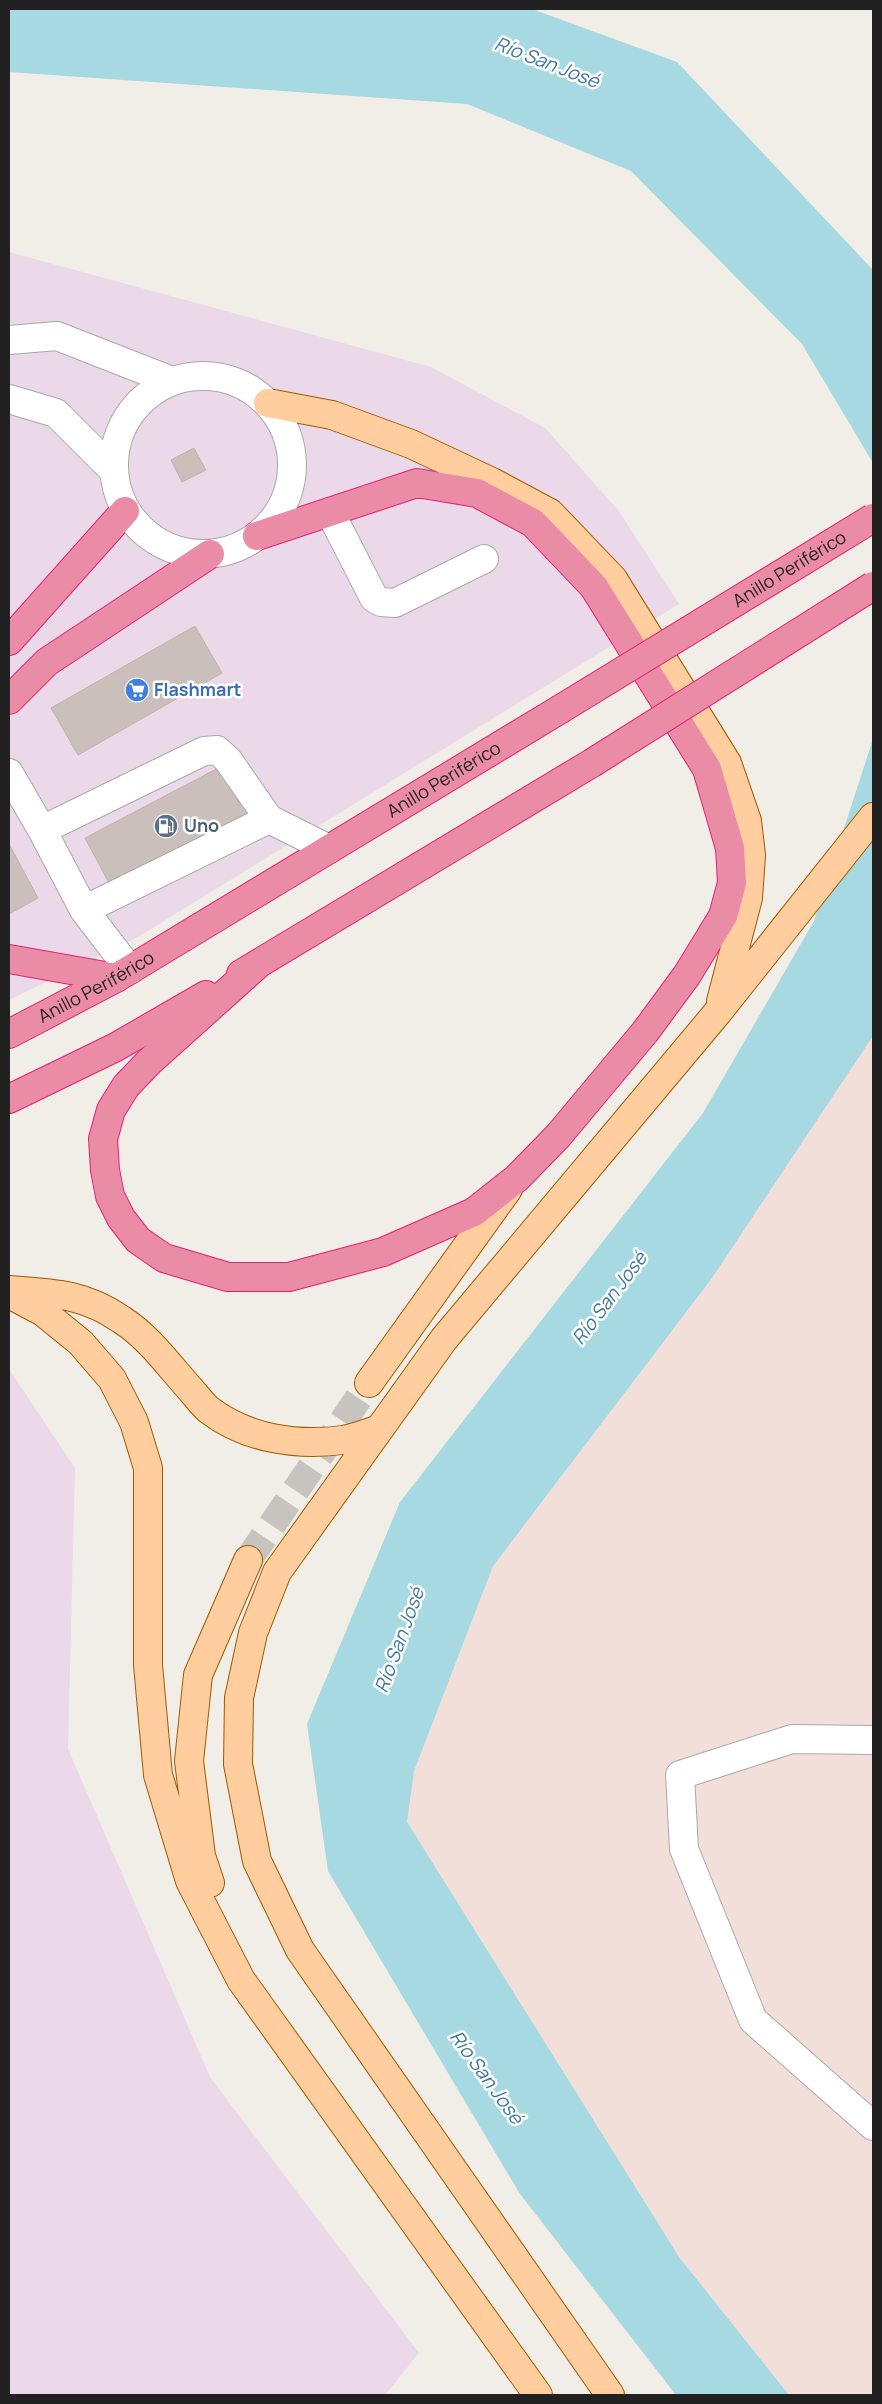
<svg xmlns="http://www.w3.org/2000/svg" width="882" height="2404" viewBox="0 0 882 2404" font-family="Manrope,sans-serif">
  <rect width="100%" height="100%" fill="#f1ede7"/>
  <!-- industrial -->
  <path fill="#ebd9e9" d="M 9,252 L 431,367 L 545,428 L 618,510 L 679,604 L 138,937 L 9,1000 Z
    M 9,1369 L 75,1468 L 68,1749 L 210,2077 L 419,2353 L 385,2395 L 9,2395 Z"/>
  <!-- military -->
  <path fill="#f3dfda" d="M 873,909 L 873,2395 L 722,2395 L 358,1755 Z"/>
  <!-- water -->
  <path fill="#a6d9e1" d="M 9,9 L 532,9 L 677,62 L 873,270 L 873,463 L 802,344 L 631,171 L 467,104 L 9,72 Z
    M 873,739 L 873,1036 L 712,1278 L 493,1566 L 414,1771 L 407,1822 L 679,2257 L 789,2395 L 676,2395 L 520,2194 L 328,1871 L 307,1724 L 400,1502 L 703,1113 L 814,921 Z"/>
  <!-- building -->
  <path fill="#cabfba" stroke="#c4b2a8" d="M 194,448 L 206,470 L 182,482 L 171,460 Z
    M 195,626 L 222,673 L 78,755 L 51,708 Z
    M 222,766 L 247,813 L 110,885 L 85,838 Z
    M 9,844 L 38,898 L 9,914 Z"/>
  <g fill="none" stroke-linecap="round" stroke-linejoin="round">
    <!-- major-tunnel -->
    <path stroke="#c7c4bf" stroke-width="28" stroke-dasharray="28 14" stroke-linecap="butt" d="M 248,1560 L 369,1383"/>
    <!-- minor casing -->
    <g stroke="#a8a8a8" stroke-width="30">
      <path id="minor" d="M 9,340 L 57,336 L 172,381
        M114 465a89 89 0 1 1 178 0a89 89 0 1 1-178 0Z
        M 9,399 L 56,413 L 113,470
        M 330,512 L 374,598 L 381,602 L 395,603 L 484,559
        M 9,773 L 42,830 L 84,910 L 130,970
        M 42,830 L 204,751 L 217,750 L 228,760 L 269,819 L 329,849
        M 84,910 L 269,819
        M 873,1740 L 792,1739 L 680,1775 L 684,1849 L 753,2020 L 873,2126"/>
    </g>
    <!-- major casing -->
    <g stroke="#9d5b00" stroke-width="30">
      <path id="major" d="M 268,403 L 332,415 L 411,444 L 492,482 L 550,513 L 613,579 L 727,763 L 747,821 L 751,855 L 748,898 L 721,1001
        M 10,1290 C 54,1293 85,1294 122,1320 C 149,1337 170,1367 191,1390 C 197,1397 203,1405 209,1410 C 247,1439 297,1446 343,1440 C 355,1438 368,1433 379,1429
        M 9,1294 L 43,1312 L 81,1343 L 112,1379 L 134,1422 L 148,1468 L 148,1665 L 158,1775 L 190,1881 L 241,1980 L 538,2395
        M 369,1383 L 508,1189
        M 210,1883 L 201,1856 L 189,1761 L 198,1675 L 248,1560
        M 610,2395 L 300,1950 L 257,1861 L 238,1764 L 239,1698 L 253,1633 L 277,1572 L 444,1339 L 718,1012 L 873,817"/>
    </g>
    <!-- highway casing -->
    <g stroke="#e42075" stroke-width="30">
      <g id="highway">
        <path d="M 9,641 L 125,511"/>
        <path d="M 9,700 L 47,662 L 210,554"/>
        <path d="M 9,959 L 116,978"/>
        <path d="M 256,966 L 149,1062 L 126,1086 L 111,1110 L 103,1139 L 105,1170 L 110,1196 L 121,1218 L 138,1240 L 164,1258 L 228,1277 L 289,1277 L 383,1252 L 474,1212 L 517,1178 L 558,1136 L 645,1032 L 687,975 L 723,916 L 732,883 L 730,848 L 707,769 L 594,587 L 533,523 L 477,493 L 417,483 L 257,536"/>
        <path d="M 241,974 L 592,763"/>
        <path id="s1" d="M 9,1034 L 116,978 L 559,710"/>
        <path d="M 9,1099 L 116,1047 L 206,995"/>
      </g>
    </g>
    <!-- minor -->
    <use href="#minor" stroke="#fff" stroke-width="28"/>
    <!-- major -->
    <use href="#major" stroke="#ffcd9e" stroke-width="28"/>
    <!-- highway -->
    <use href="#highway" stroke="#eb8ca6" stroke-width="28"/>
    <!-- highway-bridge casing -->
    <g stroke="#e42075" stroke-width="30" stroke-linecap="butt">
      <g id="highway-bridge">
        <path id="s2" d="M 559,710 L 873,518"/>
        <path d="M 592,763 L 873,586"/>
      </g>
    </g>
    <!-- highway-bridge -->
    <use href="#highway-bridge" stroke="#eb8ca6" stroke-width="28"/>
  </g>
  <!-- icons -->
  <defs>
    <g id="supermarket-disc" transform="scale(1.25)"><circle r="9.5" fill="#3f7fe0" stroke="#fff"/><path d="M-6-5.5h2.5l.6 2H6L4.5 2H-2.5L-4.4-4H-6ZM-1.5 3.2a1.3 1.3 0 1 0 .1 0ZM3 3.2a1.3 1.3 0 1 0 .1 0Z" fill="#fff"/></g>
    <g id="fuel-disc" transform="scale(1.25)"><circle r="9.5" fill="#5c6f8a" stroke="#fff"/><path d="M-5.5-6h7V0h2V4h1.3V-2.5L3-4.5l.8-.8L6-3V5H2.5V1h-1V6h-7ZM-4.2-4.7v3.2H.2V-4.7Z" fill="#fff"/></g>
  </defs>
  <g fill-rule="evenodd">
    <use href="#supermarket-disc" x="137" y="690"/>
    <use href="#fuel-disc" x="166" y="826"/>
  </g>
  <g text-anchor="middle" stroke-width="5" stroke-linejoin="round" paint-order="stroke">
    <!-- street labels -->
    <g font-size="18" fill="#212121" stroke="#fff">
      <text dy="6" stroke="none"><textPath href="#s2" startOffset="270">Anillo Periférico</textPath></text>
      <text dy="6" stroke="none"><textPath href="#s1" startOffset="504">Anillo Periférico</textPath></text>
      <text dy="6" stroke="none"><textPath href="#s1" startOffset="99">Anillo Periférico</textPath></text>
    </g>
    <!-- shop labels -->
    <g font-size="18" font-weight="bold" fill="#366cbe" stroke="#fff" text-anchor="start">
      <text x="154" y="696">Flashmart</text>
    </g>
    <!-- service labels -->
    <g font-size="18" font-weight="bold" fill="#4e5e75" stroke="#fff" text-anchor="start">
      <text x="184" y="832">Uno</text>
    </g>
    <!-- water labels -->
    <g font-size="19" font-style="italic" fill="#3f779d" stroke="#fff">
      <text transform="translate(547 62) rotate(21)" y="7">Río San José</text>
      <text transform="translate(609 1298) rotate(-53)" y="7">Río San José</text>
      <text transform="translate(399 1640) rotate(-70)" y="7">Río San José</text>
      <text transform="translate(487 2077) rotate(54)" y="7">Río San José</text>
    </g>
  </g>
  <!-- border -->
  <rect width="882" height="2404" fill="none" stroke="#212121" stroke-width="20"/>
</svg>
